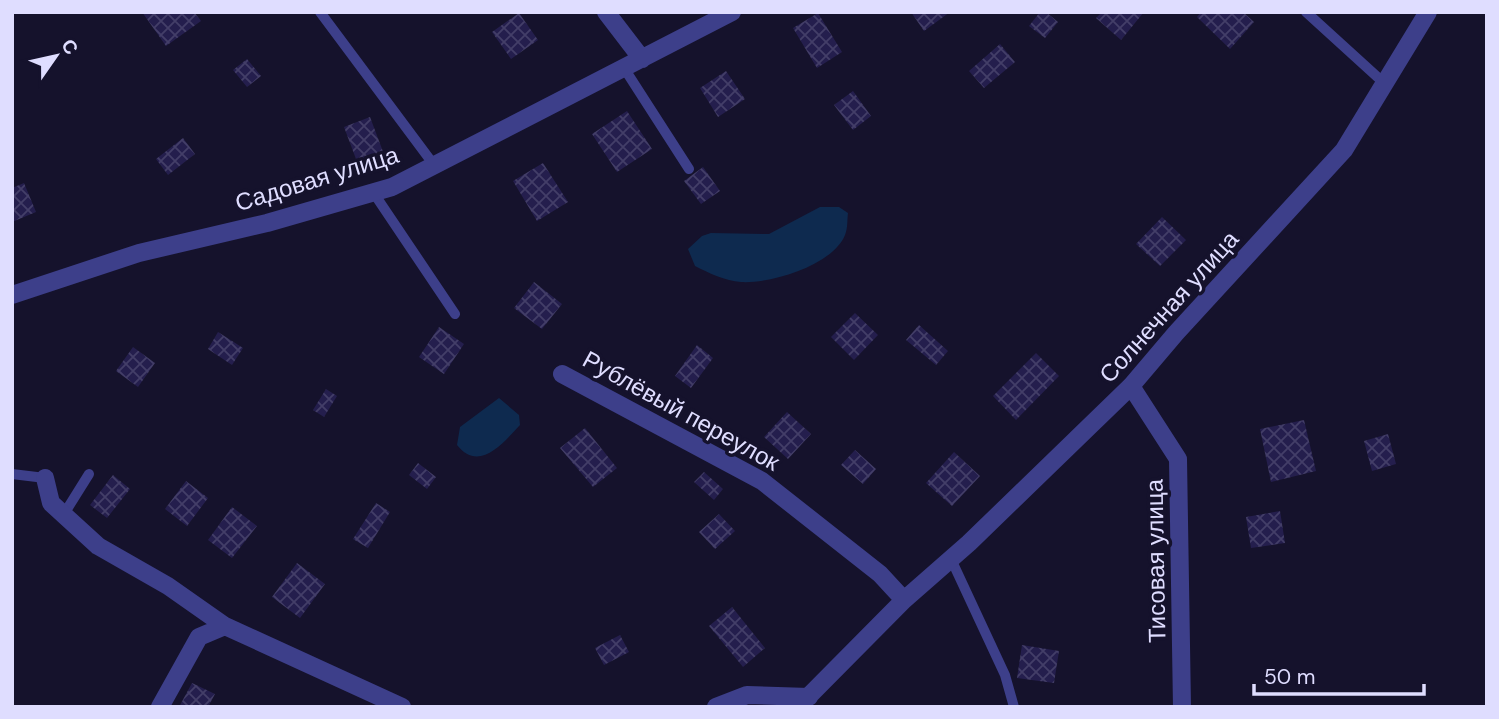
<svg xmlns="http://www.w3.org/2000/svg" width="1499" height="719" viewBox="0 0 1499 719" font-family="'DM Sans',sans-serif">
  <defs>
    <pattern id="building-cross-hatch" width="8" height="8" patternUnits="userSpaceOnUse" patternTransform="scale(1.75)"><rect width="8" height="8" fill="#241e4d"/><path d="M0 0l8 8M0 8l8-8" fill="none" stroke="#433e68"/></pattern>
  </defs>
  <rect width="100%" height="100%" fill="#15122c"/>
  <!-- water -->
  <path fill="#0e2a4f" d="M 820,207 L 839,207 L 848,213 C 847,220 848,228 845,235 C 833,265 771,284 741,282 C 725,281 709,273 695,266 L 688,249 L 702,236 L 711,233 L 769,234 Z
    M 499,398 L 519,415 L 520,425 C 503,443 479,473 457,445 L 460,427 Z"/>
  <!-- building -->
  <path fill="url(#building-cross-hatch)" d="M 142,12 L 194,12 L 201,21 L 166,46 Z
    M 911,12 L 950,12 L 924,31 Z
    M 1040,12 L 1046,12 L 1058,22 L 1045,38 L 1029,26 Z
    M 1102,12 L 1144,12 L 1121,40 L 1096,18 Z
    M 1201,12 L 1243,12 L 1254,22 L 1230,49 L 1197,17 Z
    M 519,13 L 538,40 L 511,59 L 492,32 Z
    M 818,13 L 842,52 L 817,68 L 793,28 Z
    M 1000,44 L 1015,62 L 984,88 L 969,71 Z
    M 247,59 L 261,76 L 247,87 L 233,70 Z
    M 726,71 L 745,99 L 718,117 L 700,88 Z
    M 853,91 L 871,116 L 853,130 L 834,105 Z
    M 627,111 L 652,149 L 617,172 L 592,134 Z
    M 370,117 L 385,157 L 359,167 L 344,127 Z
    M 183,138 L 195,154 L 168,175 L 156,159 Z
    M 543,163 L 568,202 L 537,221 L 513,181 Z
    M 703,167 L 720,191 L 701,204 L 684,181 Z
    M 24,183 L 36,212 L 12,222 L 12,188 Z
    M 1162,217 L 1186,240 L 1160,266 L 1136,244 Z
    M 534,282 L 562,304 L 542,329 L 514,308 Z
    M 855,313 L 878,335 L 854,360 L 831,337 Z
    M 919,325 L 948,351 L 936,365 L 906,340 Z
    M 439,327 L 464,344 L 444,374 L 419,357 Z
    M 218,332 L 243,348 L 232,365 L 208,349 Z
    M 697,345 L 713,358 L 691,388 L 675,376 Z
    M 133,347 L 155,363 L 138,387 L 116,371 Z
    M 1036,353 L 1059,376 L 1016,420 L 993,396 Z
    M 326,389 L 337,396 L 324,417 L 313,410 Z
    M 787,412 L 811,434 L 788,459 L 764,437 Z
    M 1304,420 L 1316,471 L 1271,482 L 1260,429 Z
    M 585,428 L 617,468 L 593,487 L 560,448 Z
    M 1388,434 L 1396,464 L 1372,471 L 1364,441 Z
    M 855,450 L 876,469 L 863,484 L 841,465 Z
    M 954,452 L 980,476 L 952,506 L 926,483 Z
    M 418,463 L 436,477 L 427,489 L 409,475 Z
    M 704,472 L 723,489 L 714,500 L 694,482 Z
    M 113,475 L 130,489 L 107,518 L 90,505 Z
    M 186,481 L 208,498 L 187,526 L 165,509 Z
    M 376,503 L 390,512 L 368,548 L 353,539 Z
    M 232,507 L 257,526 L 232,558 L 208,540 Z
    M 1280,511 L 1285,543 L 1251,548 L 1246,517 Z
    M 719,514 L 735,531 L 715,549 L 699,532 Z
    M 297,563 L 325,584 L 300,618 L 272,597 Z
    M 732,607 L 765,648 L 743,667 L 709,626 Z
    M 620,635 L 629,652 L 604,665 L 595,648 Z
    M 1022,645 L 1059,651 L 1054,683 L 1017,678 Z
    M 192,683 L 215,694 L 208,707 L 179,707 Z"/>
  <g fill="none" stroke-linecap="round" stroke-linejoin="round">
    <!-- lane -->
    <path stroke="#3d3f8a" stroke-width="10" d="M 320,12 L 434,165
      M 1306,12 L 1384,83
      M 624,68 L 689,169
      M 373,192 L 455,314
      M 12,474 L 45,478
      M 64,514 L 89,474
      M 951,559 L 1005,675 L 1014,707"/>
    <!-- street -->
    <path stroke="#3d3f8a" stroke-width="18" d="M 606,12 L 642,59
      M 12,295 L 139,253 L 267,223 L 392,187 L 732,12
      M 562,374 L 762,481 L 880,574 L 904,600
      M 1131,386 L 1178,459 L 1182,707
      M 45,478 L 51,503 L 98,546 L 168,586 L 225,626 L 402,707
      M 160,707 L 199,637 L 225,626
      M 716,707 L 747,695 L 809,697
      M 798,707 L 904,600 L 969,543 L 1131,386 L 1176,333 L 1344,150 L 1428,12"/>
  </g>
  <g text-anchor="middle" stroke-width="7" stroke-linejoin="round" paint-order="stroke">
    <!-- street labels -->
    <g font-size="24" fill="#dfddff" stroke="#15122c">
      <text transform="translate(317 179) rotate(-17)" y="8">Садовая улица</text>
      <text transform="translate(1169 307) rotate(-48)" y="8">Солнечная улица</text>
      <text transform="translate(681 411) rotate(29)" y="8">Рублёвый переулок</text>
      <text transform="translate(1156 561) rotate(-91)" y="8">Тисовая улица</text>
    </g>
  </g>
  <!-- border -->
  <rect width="1499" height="719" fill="none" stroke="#dfddff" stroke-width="28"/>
  <!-- north arrow -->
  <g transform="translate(56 56) rotate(56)" stroke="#15122c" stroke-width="5" paint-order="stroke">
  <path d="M0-5L12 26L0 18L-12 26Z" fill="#dfddff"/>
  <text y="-10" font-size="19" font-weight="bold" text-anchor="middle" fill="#dfddff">С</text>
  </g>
  <!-- scale -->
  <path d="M1254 684v10h170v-10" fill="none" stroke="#dfddff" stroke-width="3.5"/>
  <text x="1264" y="684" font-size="21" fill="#dfddff" stroke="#15122c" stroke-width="5" paint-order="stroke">50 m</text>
</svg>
